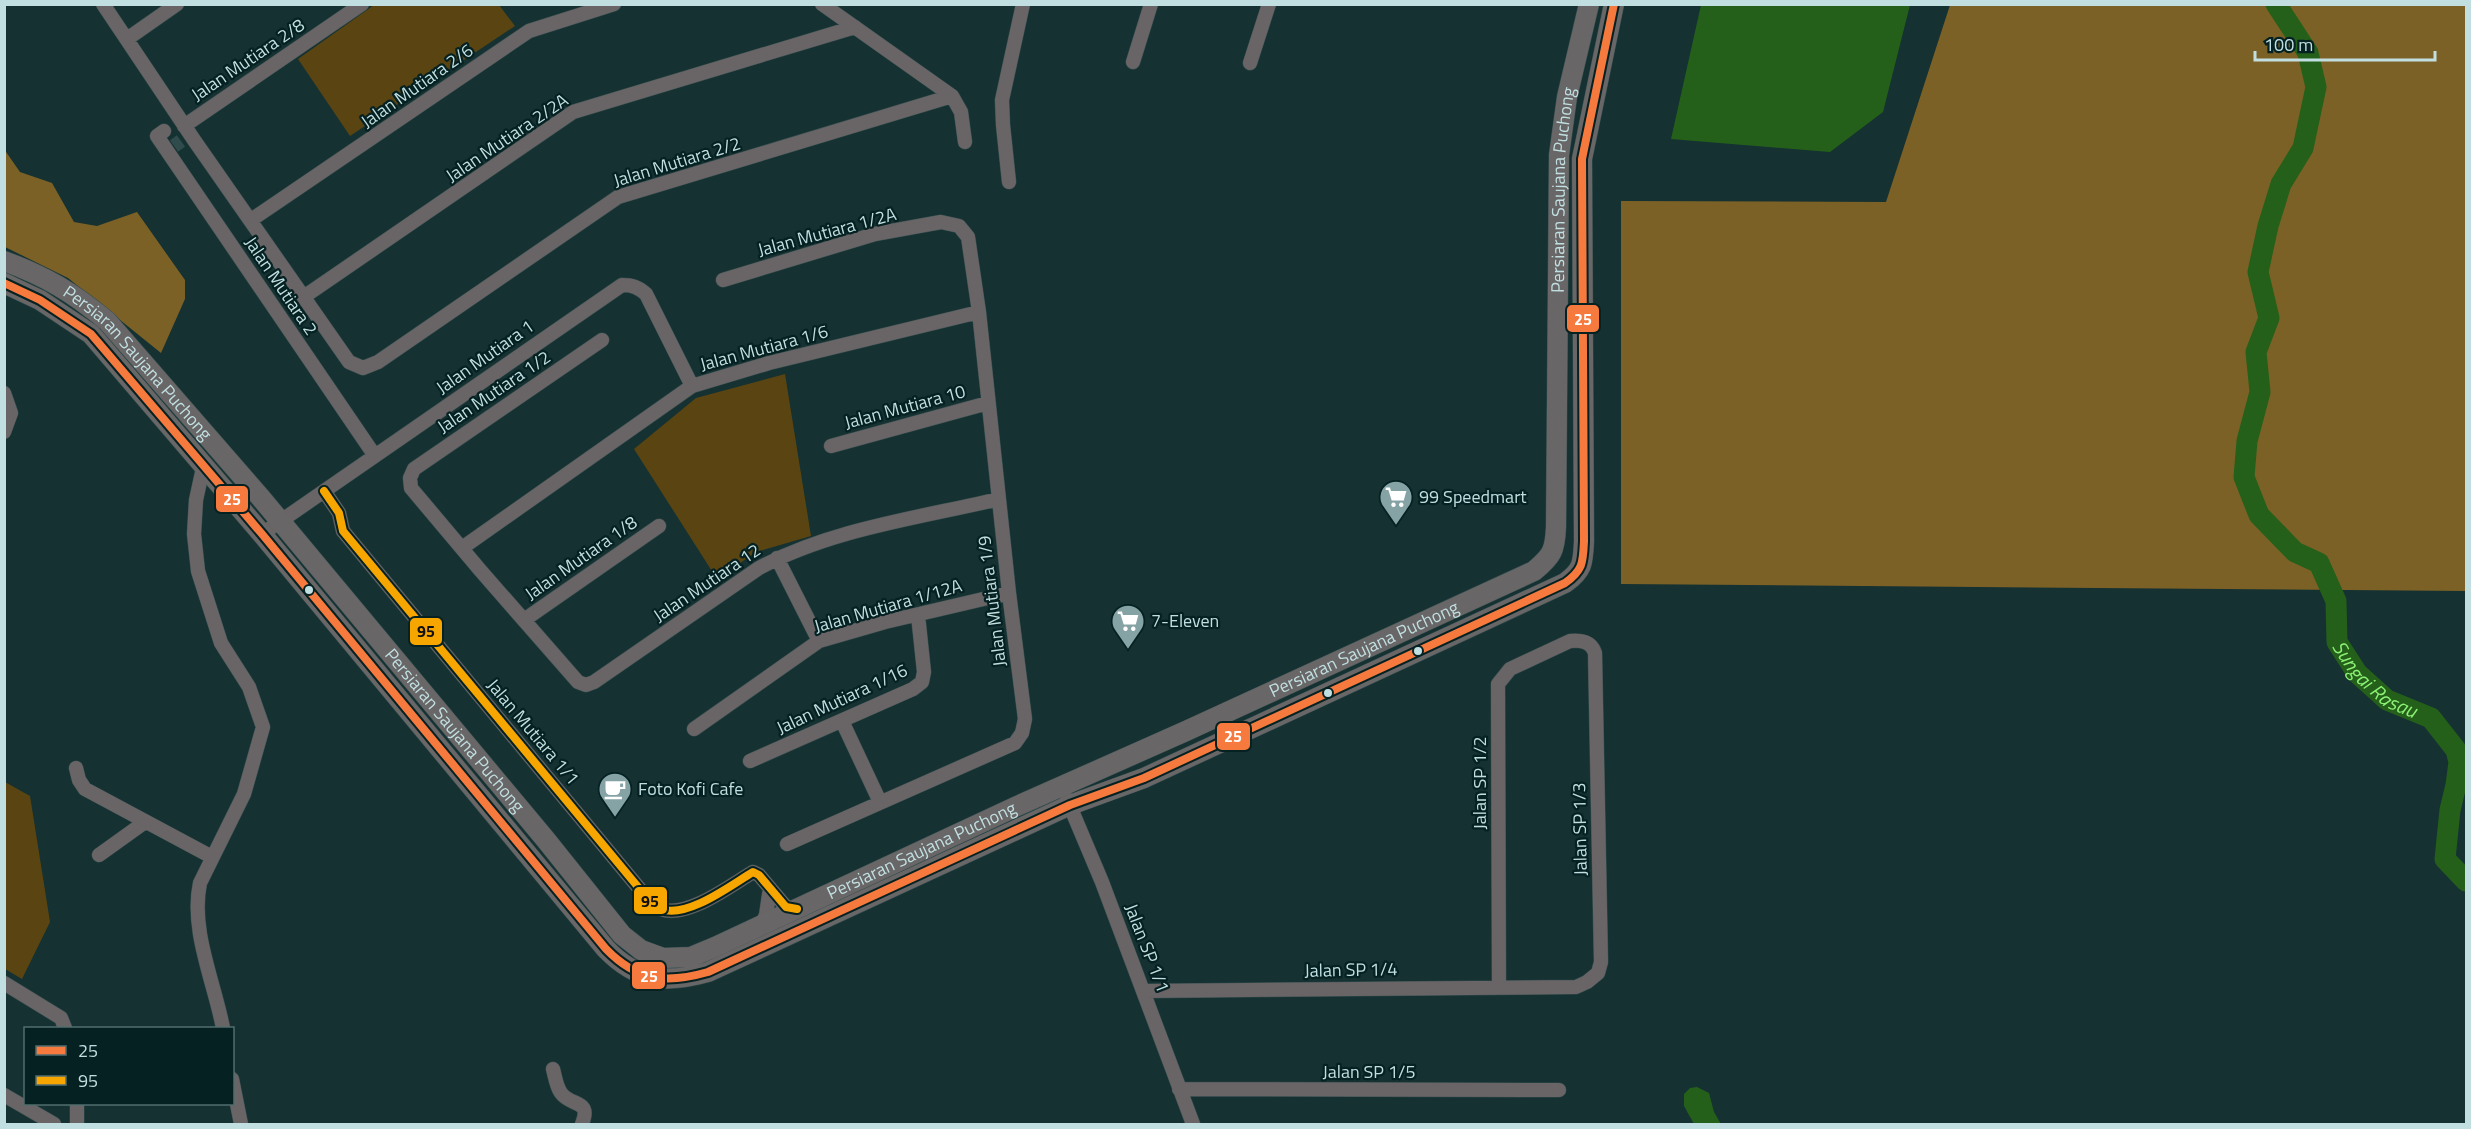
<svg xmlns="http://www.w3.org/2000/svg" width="2471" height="1129" viewBox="0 0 2471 1129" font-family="'Titillium Web',sans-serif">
  <rect width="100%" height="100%" fill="#153132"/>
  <!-- green -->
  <path fill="#5a4512" d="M 374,5 L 499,5 L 515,26 L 350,136 L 298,59 Z
    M 785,374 L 811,536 L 756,552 L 717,579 L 634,449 L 696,398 Z
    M 5,782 L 30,796 L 50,922 L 22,979 L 5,969 Z"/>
  <!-- forest -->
  <path fill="#7c6126" d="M 1950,5 L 2466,5 L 2466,591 L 1621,584 L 1621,201 L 1886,202 Z
    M 4,149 L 20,172 L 52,183 L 74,222 L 97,226 L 137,212 L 185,280 L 185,299 L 161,353 L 68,278 L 5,247 Z"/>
  <!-- water -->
  <path fill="#25601a" d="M 1701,5 L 1910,5 L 1883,112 L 1830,152 L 1671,139 Z
    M 1697,1087 L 1709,1093 L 1714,1112 L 1721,1124 L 1694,1124 L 1684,1106 L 1684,1094 L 1690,1088 Z"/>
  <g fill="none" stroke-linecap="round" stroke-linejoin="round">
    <!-- river -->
    <path stroke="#25601a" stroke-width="21" id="s1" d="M 2276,4 L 2308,53 L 2316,87 L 2303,148 L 2281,184 L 2268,226 L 2258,272 L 2269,318 L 2256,352 L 2260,392 L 2247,441 L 2244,477 L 2259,515 L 2295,552 L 2319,563 L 2336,601 L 2337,642 L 2357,673 L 2387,700 L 2431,718 L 2456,750 L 2459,762 L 2456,785 L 2450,810 L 2445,859 L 2466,881"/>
    <!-- street-tunnel -->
    <path stroke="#2f4b4c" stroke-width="14" stroke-dasharray="14 7" stroke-linecap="butt" d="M 174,146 L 181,141"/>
    <!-- street casing -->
    <g stroke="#364e4f" stroke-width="15">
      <path id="street" d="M 103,4 L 194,140 L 349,362 L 363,368 L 378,362 L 618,197 L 952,96
        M 822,4 L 952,96 L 961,112 L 965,142
        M 127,39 L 177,4
        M 1133,62 L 1151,4
        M 1250,63 L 1269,4
        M 184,126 L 362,4
        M 164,131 L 157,136 L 375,456
        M 1009,182 L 1003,125 L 1002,100 L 1023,4
        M 251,220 L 529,31 L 614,4
        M 723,280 L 875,234 L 941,222 L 959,226 L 968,237 L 979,312 L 1009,593 L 1025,719 L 1022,733 L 1015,743 L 787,844
        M 305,296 L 573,112 L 855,27
        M 602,340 L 414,469 L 410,478 L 411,488 L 480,570 L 578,682 L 586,685 L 594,682 L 759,568 C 832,529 918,518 999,499
        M 4,393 L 11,413 L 4,432
        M 831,446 L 988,403
        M 203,468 L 196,500 L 194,534 L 198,571 L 221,643 L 249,687 L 263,727 L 244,794 L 200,883 C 190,930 214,981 223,1028
        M 324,491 L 339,513 L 343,531 L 643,893 C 648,898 655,907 661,909 C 687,919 731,885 753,872 L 759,875 L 786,907 L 797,909
        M 262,534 L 622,285 C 632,285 638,287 646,294 L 692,386
        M 462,548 L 692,386 L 769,363 L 979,312
        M 777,558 L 819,641
        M 524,620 L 659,526
        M 842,721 L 880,802
        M 694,729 L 819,641 L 885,622 L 1009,593
        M 750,761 L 913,689 L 922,682 L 924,672 L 918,615
        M 76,768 L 79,780 L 85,789 L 212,857
        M 1067,799 L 1102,882 L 1193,1124
        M 99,855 L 145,822
        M 761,926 L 766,915 L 770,888
        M 4,983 L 61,1018 L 65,1028
        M 1144,991 L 1576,987 L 1587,982 L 1598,973 L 1601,962 L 1595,653 C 1591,641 1581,640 1570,641 L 1510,669 L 1498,684 L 1499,987
        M 553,1069 C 555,1076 556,1086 561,1093 C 571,1107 592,1099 582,1124
        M 232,1079 L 241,1124
        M 1179,1089 L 1559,1090
        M 4,1095 L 54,1124
        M 77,1124 L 77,1104"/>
    </g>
    <!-- secondary casing -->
    <g stroke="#364e4f" stroke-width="21">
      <g id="secondary">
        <path id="s2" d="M 4,261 C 47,277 72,292 107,321 L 261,498 L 546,840 L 622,935 L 641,950 L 663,958 L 691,957 L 715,947 L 1015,807 L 1186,731 L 1534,571 C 1552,556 1555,551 1556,527 L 1559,155 L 1567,97 L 1589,4"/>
        <path d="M 4,283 L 40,300 L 91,334 L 262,534 L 606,949 C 637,981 666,984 708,972 L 1070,805 L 1144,778 L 1565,583 C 1583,570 1583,563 1584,541 L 1582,159 L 1614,4"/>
      </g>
    </g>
    <!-- street -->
    <use href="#street" stroke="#696465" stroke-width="14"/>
    <!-- secondary -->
    <use href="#secondary" stroke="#686666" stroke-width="20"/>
    <!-- bus-1 casing -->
    <g stroke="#062122" stroke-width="12">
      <path id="bus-1" d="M 4,283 L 40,300 L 91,334 L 262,534 L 606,949 C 637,981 666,984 708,972 L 1070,805 L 1144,778 L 1565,583 C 1583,570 1583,563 1584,541 L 1582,159 L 1614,4"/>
    </g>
    <!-- bus-2 casing -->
    <g stroke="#062122" stroke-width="12">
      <path id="bus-2" d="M 324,491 L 339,513 L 343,531 L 643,893 C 648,898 655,907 661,909 C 687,919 731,885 753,872 L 759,875 L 786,907 L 797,909"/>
    </g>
    <!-- bus-1 -->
    <use href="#bus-1" stroke="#f6793e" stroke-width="8"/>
    <!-- bus-2 -->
    <use href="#bus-2" stroke="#f7a600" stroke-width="8"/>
  </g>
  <!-- icons -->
  <defs>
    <g id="supermarket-pin" transform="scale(1.725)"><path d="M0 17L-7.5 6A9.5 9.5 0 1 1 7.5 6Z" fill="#85a2a4" stroke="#062122"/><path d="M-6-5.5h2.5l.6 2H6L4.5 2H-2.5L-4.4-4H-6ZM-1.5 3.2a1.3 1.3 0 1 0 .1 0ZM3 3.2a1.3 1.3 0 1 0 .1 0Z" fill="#fff"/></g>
    <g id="cafe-pin" transform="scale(1.725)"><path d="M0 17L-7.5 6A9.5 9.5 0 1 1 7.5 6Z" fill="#85a2a4" stroke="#062122"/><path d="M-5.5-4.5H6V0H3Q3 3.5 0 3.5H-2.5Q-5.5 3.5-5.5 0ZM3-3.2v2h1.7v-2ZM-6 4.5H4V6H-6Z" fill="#fff"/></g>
  </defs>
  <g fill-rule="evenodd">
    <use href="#supermarket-pin" x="1396" y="497"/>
    <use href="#supermarket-pin" x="1128" y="621"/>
    <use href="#cafe-pin" x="615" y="789"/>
  </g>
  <!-- markers -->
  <g fill="#c1dfe1" stroke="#062122" stroke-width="2">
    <circle cx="309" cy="590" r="5"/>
    <circle cx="1418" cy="651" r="5"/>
    <circle cx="1328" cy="693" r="5"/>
  </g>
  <g text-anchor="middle" stroke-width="4.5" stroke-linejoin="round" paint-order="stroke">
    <!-- street labels -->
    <g font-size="18" fill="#c1dfe1" stroke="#062122">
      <text transform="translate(248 60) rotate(-34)" y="6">Jalan Mutiara 2/8</text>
      <text transform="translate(417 86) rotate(-35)" y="6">Jalan Mutiara 2/6</text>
      <text transform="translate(507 138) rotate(-34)" y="6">Jalan Mutiara 2/2A</text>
      <text transform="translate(677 162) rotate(-17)" y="6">Jalan Mutiara 2/2</text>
      <text dy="6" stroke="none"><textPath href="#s2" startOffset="2313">Persiaran Saujana Puchong</textPath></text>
      <text transform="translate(827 232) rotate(-15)" y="6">Jalan Mutiara 1/2A</text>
      <text transform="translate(281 286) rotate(56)" y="6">Jalan Mutiara 2</text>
      <text transform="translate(764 348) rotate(-15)" y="6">Jalan Mutiara 1/6</text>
      <text transform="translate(485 357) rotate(-35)" y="6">Jalan Mutiara 1</text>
      <text dy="6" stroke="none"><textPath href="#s2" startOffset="171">Persiaran Saujana Puchong</textPath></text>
      <text transform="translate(494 392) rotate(-34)" y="6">Jalan Mutiara 1/2</text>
      <text transform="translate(905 407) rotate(-15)" y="6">Jalan Mutiara 10</text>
      <text transform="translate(581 558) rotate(-35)" y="6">Jalan Mutiara 1/8</text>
      <text transform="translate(707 583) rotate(-34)" y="6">Jalan Mutiara 12</text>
      <text transform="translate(992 601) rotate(-97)" y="6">Jalan Mutiara 1/9</text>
      <text transform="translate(888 606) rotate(-16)" y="6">Jalan Mutiara 1/12A</text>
      <text dy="6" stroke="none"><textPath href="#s2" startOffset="1737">Persiaran Saujana Puchong</textPath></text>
      <text transform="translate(842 699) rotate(-25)" y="6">Jalan Mutiara 1/16</text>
      <text dy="6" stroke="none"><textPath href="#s2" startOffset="657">Persiaran Saujana Puchong</textPath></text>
      <text transform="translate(533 732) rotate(50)" y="6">Jalan Mutiara 1/1</text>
      <text transform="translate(1480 783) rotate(-90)" y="6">Jalan SP 1/2</text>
      <text transform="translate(1580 829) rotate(-91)" y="6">Jalan SP 1/3</text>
      <text dy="6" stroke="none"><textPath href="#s2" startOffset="1251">Persiaran Saujana Puchong</textPath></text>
      <text transform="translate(1147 948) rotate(69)" y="6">Jalan SP 1/1</text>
      <text transform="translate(1351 970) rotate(-1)" y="6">Jalan SP 1/4</text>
      <text x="1369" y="1078">Jalan SP 1/5</text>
    </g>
    <!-- poi labels -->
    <g font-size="18" fill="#c1dfe1" stroke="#062122" text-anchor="start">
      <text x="1419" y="503">99 Speedmart</text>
      <text x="1151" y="627">7-Eleven</text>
      <text x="638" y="795">Foto Kofi Cafe</text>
    </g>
    <!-- water labels -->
    <g font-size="20" font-style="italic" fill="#8cf275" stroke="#062122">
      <text dy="7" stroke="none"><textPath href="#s1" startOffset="756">Sungai Rasau</textPath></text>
    </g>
  </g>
  <g stroke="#062122" stroke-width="2">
    <rect x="1566" y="304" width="34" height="29" rx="6" fill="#f6793e"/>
    <rect x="215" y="485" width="34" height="28" rx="6" fill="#f6793e"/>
    <rect x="409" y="617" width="34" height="29" rx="6" fill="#f7a600"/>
    <rect x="1216" y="722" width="35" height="29" rx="6" fill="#f6793e"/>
    <rect x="633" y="886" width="35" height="29" rx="6" fill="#f7a600"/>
    <rect x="631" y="961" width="35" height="29" rx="6" fill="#f6793e"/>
  </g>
  <g font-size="16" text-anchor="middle" font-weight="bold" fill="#fff">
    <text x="1583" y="325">25</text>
    <text x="232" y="505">25</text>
    <text x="1233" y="742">25</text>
    <text x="649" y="982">25</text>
  </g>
  <g font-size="16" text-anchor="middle" font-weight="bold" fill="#111">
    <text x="426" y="637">95</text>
    <text x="650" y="907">95</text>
  </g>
  <!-- border -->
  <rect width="2471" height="1129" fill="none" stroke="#c1dfe1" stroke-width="12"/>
  <!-- legend -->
  <rect x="24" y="1027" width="210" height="78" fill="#062122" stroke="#516d6e" stroke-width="1.5"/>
  <rect x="36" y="1046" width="30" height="9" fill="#f6793e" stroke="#516d6e" stroke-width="1.5"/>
  <text x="78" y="1057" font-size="18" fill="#c1dfe1">25</text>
  <rect x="36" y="1076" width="30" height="9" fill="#f7a600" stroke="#516d6e" stroke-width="1.5"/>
  <text x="78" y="1087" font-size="18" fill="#c1dfe1">95</text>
  <!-- scale -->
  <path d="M2255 51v9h180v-9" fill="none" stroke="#c1dfe1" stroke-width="3"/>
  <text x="2264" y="51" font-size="18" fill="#c1dfe1" stroke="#062122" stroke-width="4.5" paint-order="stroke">100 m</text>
</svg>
